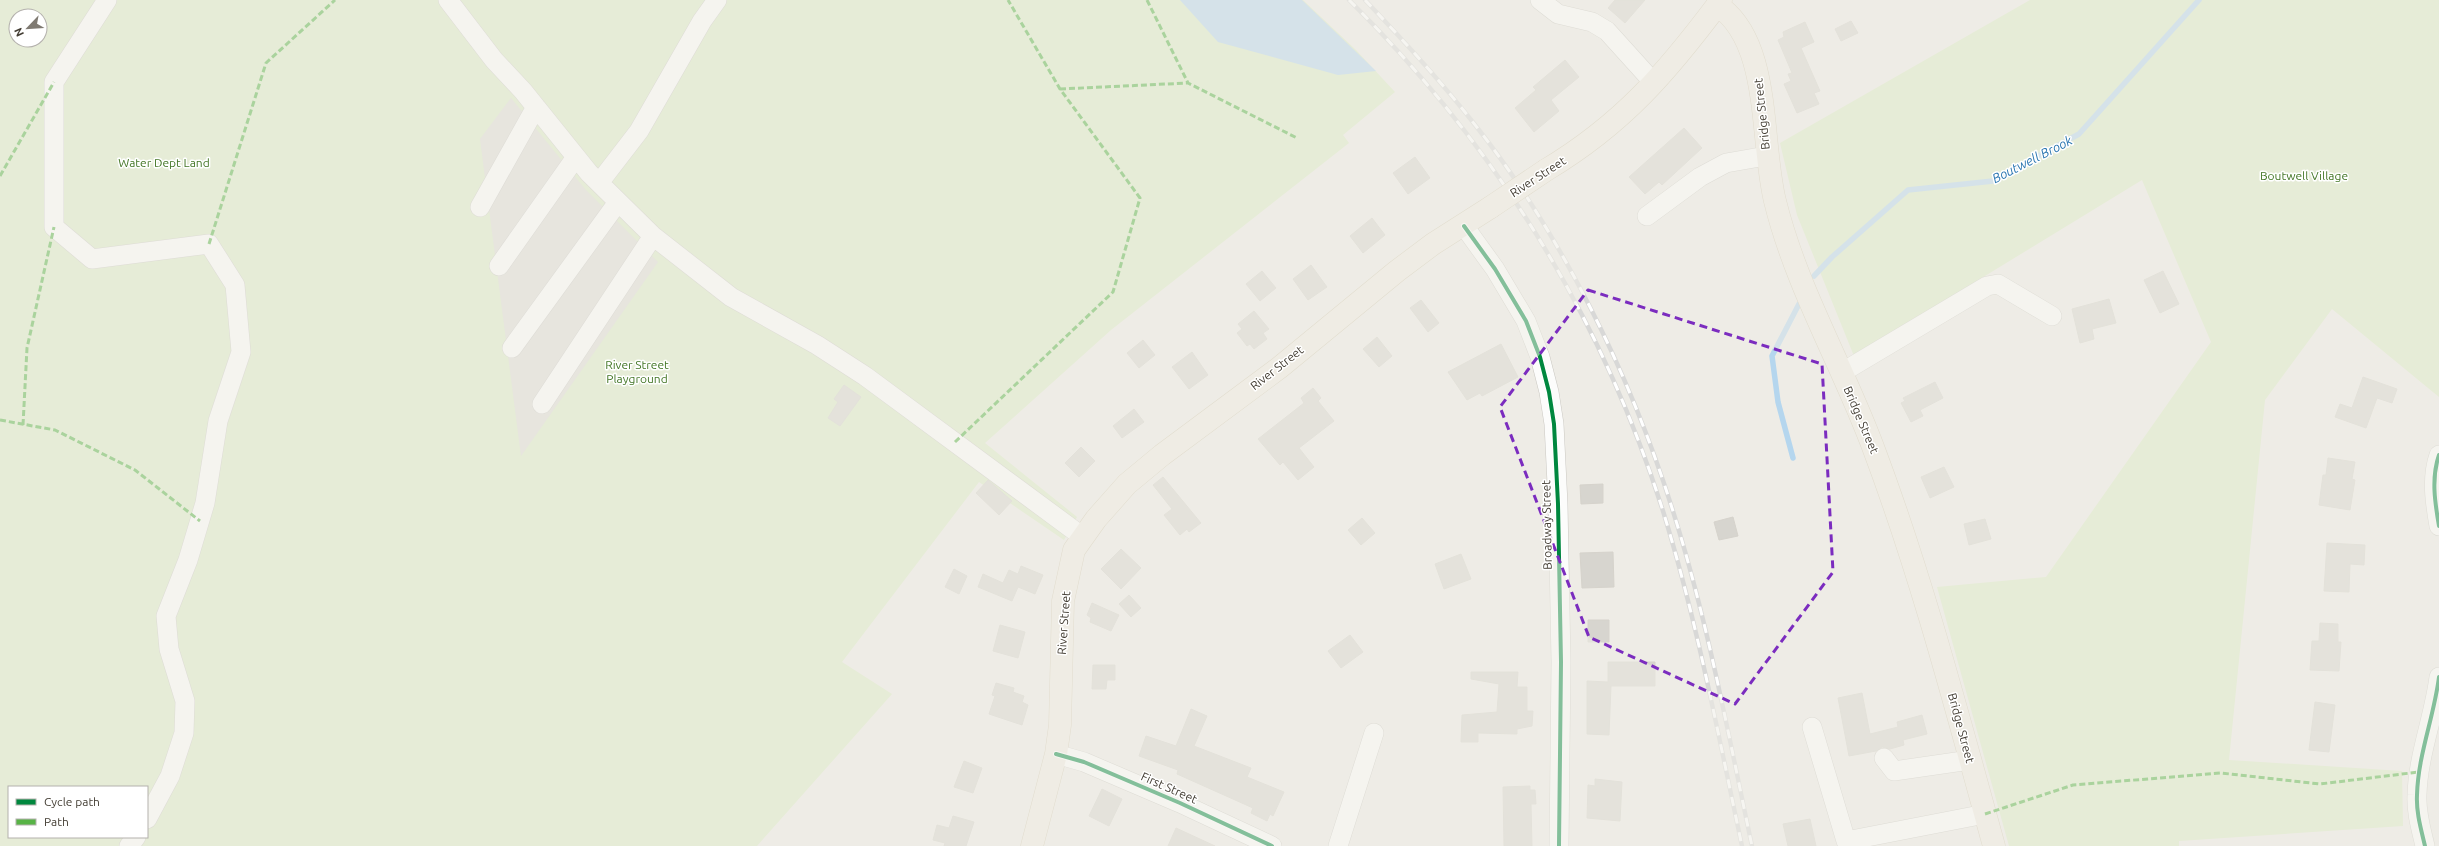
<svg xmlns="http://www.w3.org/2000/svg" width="2439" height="846" viewBox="0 0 2439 846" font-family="Ubuntu,sans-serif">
  <rect width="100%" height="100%" fill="#eeece6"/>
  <!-- green -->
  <path fill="#dbeac5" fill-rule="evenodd" d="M 0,0 L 1303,0 L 1356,50 L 1395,92 L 1343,135 L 1349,143 L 1111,330 L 985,443 L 1077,517 L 1064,540 L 979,482 L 842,662 L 892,694 L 757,846 L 0,846 ZM 16,16 L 40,16 L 40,40 L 16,40 ZM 9,787 L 147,787 L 147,837 L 9,837 Z
    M 2030,0 L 2439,0 L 2439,397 L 2332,309 L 2265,400 L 2229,760 L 2402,771 L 2403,826 L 2179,841 L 2179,846 L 2009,846 L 1937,587 L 2046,577 L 2211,342 L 2142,180 L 1854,356 L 1797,215 L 1780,143 Z"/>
  <!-- parking -->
  <path fill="#dddbd6" d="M 511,98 L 585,189 L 658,262 L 521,456 L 480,139 Z"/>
  <!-- water -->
  <path fill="#b5d6ee" d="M 1180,0 L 1302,0 L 1376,71 L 1338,75 L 1218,42 Z"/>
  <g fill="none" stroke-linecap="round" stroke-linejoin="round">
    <!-- stream -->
    <path stroke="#b5d6ee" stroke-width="5.5" d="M 1814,276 L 1832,257 L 1908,190 L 1993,181 L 2079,134 L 2199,0
      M 1793,458 L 1778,402 L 1772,356 L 1799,304"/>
  </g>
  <!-- building -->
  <path fill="#d7d5cf" stroke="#d6d3cc" d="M 1615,0 L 1645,0 L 1625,23 L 1608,8 Z
    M 1851,21 L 1858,33 L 1841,41 L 1835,29 Z
    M 1805,22 L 1814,42 L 1801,48 L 1820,91 L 1814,93 L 1819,104 L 1797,113 L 1784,84 L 1791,81 L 1788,74 L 1792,73 L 1778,40 L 1784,37 L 1783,32 Z
    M 1565,60 L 1579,77 L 1551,100 L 1559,111 L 1534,132 L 1515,108 L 1536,90 L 1533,87 Z
    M 1684,128 L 1702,148 L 1662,185 L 1659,182 L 1645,194 L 1629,177 Z
    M 1415,157 L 1430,178 L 1408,194 L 1393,173 Z
    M 1372,218 L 1385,235 L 1363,253 L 1350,236 Z
    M 1311,265 L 1327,287 L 1308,300 L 1293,279 Z
    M 1262,271 L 1276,288 L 1260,301 L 1246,284 Z
    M 2163,271 L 2179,304 L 2160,313 L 2144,280 Z
    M 2109,299 L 2116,323 L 2092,329 L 2094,339 L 2080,343 L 2072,309 Z
    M 1421,300 L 1439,323 L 1428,332 L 1410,308 Z
    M 1254,311 L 1269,329 L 1263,333 L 1267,339 L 1254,349 L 1250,344 L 1247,346 L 1237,333 L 1242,329 L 1238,324 Z
    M 1377,337 L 1392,356 L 1379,367 L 1363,349 Z
    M 1143,340 L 1155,355 L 1139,368 L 1127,353 Z
    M 1501,344 L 1518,377 L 1482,396 L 1480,393 L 1467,400 L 1448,372 Z
    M 1192,352 L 1208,375 L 1189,389 L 1172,367 Z
    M 2363,377 L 2397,389 L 2392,403 L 2377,398 L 2366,428 L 2335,417 L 2340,404 L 2352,408 Z
    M 1935,382 L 1943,398 L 1920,410 L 1923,416 L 1911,422 L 1901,403 L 1905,401 L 1903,398 Z
    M 844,385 L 861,397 L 840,426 L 828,418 L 838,402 L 834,399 Z
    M 1313,388 L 1321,398 L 1318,401 L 1334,421 L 1299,448 L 1314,467 L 1298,480 L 1283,462 L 1280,465 L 1258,439 L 1304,403 L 1301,398 Z
    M 1134,409 L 1144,422 L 1122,438 L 1113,426 Z
    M 1081,447 L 1095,461 L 1079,477 L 1065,463 Z
    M 2328,458 L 2355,462 L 2352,479 L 2355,480 L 2350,510 L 2319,505 L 2323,475 L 2326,475 Z
    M 1944,467 L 1954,487 L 1930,498 L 1921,477 Z
    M 1163,477 L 1201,523 L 1189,532 L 1187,529 L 1180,535 L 1164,515 L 1172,509 L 1153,485 Z
    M 988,480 L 1012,501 L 999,515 L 976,493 Z
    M 1603,484 L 1603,503 L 1581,504 L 1580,485 Z
    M 1733,517 L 1738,536 L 1719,540 L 1714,522 Z
    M 1362,518 L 1375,533 L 1361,545 L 1348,530 Z
    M 1985,519 L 1991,539 L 1969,545 L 1964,524 Z
    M 2327,543 L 2365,545 L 2364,565 L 2350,564 L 2349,592 L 2324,591 Z
    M 1121,549 L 1141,568 L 1121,589 L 1101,569 Z
    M 1613,552 L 1614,587 L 1582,588 L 1580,553 Z
    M 1461,554 L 1471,579 L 1444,589 L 1435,564 Z
    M 1021,566 L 1043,575 L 1035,594 L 1018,587 L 1012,601 L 978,587 L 983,574 L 1003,583 L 1009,570 L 1018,574 Z
    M 954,569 L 967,576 L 959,594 L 945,587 Z
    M 1129,595 L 1141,608 L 1131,617 L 1119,604 Z
    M 1092,603 L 1119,615 L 1111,631 L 1090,622 L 1091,618 L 1087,615 Z
    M 1588,620 L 1609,620 L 1609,642 L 1588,642 Z
    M 2320,623 L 2338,624 L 2338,642 L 2341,642 L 2339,671 L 2310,670 L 2312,641 L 2319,641 Z
    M 1000,625 L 1025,632 L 1018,658 L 993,651 Z
    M 1350,635 L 1363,652 L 1341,668 L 1328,651 Z
    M 1608,662 L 1655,662 L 1655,686 L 1611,686 L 1609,735 L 1587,734 L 1587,681 L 1608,682 Z
    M 1093,665 L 1115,665 L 1115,680 L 1107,680 L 1106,689 L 1092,689 Z
    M 1471,672 L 1518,672 L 1517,687 L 1527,687 L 1527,711 L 1533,711 L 1532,726 L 1517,729 L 1517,734 L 1478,733 L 1478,742 L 1461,742 L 1462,715 L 1497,712 L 1499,684 L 1471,679 Z
    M 996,683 L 1014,688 L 1013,692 L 1024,696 L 1022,702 L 1028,705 L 1022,725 L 989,714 L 995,696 L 992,695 Z
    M 1862,693 L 1870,734 L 1898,727 L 1897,722 L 1922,715 L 1927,734 L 1903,740 L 1904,745 L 1890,749 L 1882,747 L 1876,751 L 1849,756 L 1838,698 Z
    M 2315,702 L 2335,705 L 2329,752 L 2309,750 Z
    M 1191,709 L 1207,716 L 1194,746 L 1251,768 L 1247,777 L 1284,792 L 1273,816 L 1270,814 L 1267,821 L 1251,813 L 1253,808 L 1177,774 L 1178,770 L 1139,756 L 1146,736 L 1176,746 Z
    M 964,761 L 982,768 L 973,793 L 954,787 Z
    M 1595,779 L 1622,782 L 1620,821 L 1587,818 L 1588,785 L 1595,786 Z
    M 1530,786 L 1530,790 L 1535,790 L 1536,804 L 1531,804 L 1532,846 L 1504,846 L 1503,787 Z
    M 1102,789 L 1122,799 L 1109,826 L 1089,816 Z
    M 953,816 L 974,822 L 966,846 L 944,846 L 945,843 L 933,840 L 937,825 L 949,828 Z
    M 1810,819 L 1816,846 L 1788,846 L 1783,824 Z
    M 1176,828 L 1215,846 L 1168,846 Z"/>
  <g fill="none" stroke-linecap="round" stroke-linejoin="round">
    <!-- minor casing -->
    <g stroke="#cac8c2" stroke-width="20">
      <path id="minor" d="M 107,0 L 54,82 L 54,227 L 92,259 L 209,244 L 235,285 L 241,352 L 218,421 L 205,503 L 188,560 L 166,616 L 169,649 L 185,701 L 184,733 L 170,776 L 147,819
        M 448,0 L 494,60 L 523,91 L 589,173 L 653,236 L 731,297 L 817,345 L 865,376 L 1083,537
        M 1540,0 L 1558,14 L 1592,22 L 1607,31 L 1654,83
        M 599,183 L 639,131 L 702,21 L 717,0
        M 480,207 L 536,107
        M 1647,216 L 1700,177 L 1726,163 L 1766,156
        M 1464,226 L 1495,269 L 1526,321 L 1540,357 L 1549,392 L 1554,424 L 1558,504 L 1561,662 L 1559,846
        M 499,266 L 576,157
        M 512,348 L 618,202
        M 1841,373 L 1987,286 L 1998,284 L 2052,316
        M 542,404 L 653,236
        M 2439,455 C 2431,478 2435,503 2439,526
        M 1812,727 L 1846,841 L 1985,814
        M 1056,754 L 1084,762 L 1180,803 L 1272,846
        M 1884,758 L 1894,771 L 1970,760
        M 129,846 L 136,837
        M 1338,846 L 1374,733
        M 2425,846 C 2421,829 2416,812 2417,795 C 2418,755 2434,717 2439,677"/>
    </g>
    <!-- major casing -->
    <g stroke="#d1c8b3" stroke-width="23">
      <path id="major" d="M 1717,5 C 1772,41 1760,141 1775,201 C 1796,287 1842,364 1873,447 C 1922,577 1957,712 1994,846
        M 1546,170 C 1623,124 1668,71 1721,0
        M 1032,846 L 1056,754 L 1060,725 L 1063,601 L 1074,550 L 1096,519 L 1127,484 L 1162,455 L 1279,368 L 1397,271 L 1433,244 L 1491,207"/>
    </g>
    <!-- minor -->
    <use href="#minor" stroke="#fcfcfb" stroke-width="19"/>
    <!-- major -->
    <use href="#major" stroke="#f0ece2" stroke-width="22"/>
    <!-- rail casing -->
    <g stroke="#d8d8d7" stroke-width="4.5">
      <path id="rail" d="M 1349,0 C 1495,145 1601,315 1663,511 C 1697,621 1718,734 1742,846
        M 1365,0 C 1402,39 1439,79 1472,121 C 1560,231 1630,374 1672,508 C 1707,618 1728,733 1752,846"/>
    </g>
    <!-- rail -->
    <use href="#rail" stroke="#fff" stroke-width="3" stroke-dasharray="9" stroke-linecap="butt"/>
    <!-- major-bridge casing -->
    <g stroke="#d1c8b3" stroke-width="23" stroke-linecap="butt">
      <path id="major-bridge" d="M 1491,207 L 1546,170"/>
    </g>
    <!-- major-bridge -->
    <use href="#major-bridge" stroke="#f0ece2" stroke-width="22"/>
    <!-- quiet -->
    <path stroke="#57b346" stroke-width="3" stroke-dasharray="6 3" stroke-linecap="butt" d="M 1147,0 L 1188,83 L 1297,138
      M 1060,89 L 1188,83
      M 0,176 L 54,82
      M 209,244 L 266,63 L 335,0
      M 0,420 L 55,430 L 135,470 L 200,521
      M 23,425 L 27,348 L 54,227
      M 955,442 L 1113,292 L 1140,198 L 1060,89 L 1008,0
      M 1985,814 L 2073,785 L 2221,773 L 2320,784 L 2419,772"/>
    <!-- cycleway casing -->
    <g stroke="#fff" stroke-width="6">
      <path id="cycleway" d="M 1464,226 L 1495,269 L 1526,321 L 1540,357 L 1549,392 L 1554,424 L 1558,504 L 1561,662 L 1559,846
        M 2439,455 C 2431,478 2435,503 2439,526
        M 1056,754 L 1084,762 L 1180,803 L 1272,846
        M 2425,846 C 2421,829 2416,812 2417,795 C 2418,755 2434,717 2439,677"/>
    </g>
    <!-- cycleway -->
    <use href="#cycleway" stroke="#00873e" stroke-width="4"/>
  </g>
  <!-- marked area -->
  <path d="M0 0H2439V846H0ZM 1588,290 L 1822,364 L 1833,572 L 1735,704 L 1589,637 L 1500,407 Z" fill="#eeece6" fill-opacity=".55" fill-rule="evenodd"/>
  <path fill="none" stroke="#7b2cbf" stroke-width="3" stroke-dasharray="8 5" stroke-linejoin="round" d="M 1588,290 L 1822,364 L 1833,572 L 1735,704 L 1589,637 L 1500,407 Z"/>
  <g text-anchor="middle" stroke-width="3" stroke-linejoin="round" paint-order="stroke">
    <!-- street labels -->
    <g font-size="12" fill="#433d33" stroke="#fff">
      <text transform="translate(1762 114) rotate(-96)" y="4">Bridge Street</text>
      <text transform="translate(1538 177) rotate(-33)" y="4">River Street</text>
      <text transform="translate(1277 368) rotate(-38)" y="4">River Street</text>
      <text transform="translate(1861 420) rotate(67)" y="4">Bridge Street</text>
      <text transform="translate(1547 525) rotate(-91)" y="4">Broadway Street</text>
      <text transform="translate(1064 623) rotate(-86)" y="4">River Street</text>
      <text transform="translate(1961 728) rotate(75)" y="4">Bridge Street</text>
      <text transform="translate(1169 788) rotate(24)" y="4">First Street</text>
    </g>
    <!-- park labels -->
    <g font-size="12" fill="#437626" stroke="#fff">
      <text x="164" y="167">Water Dept Land</text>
      <text x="2304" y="180">Boutwell Village</text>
      <text x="637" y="369">River Street<tspan x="637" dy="14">Playground</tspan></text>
    </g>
    <!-- water labels -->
    <g font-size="13" font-style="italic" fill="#2b76b1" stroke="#fff">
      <text transform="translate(2032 159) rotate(-27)" y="5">Boutwell Brook</text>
    </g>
  </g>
  <!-- legend -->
  <rect x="8" y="786" width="140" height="52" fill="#ffffff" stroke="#b4b1ad"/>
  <rect x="16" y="799" width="20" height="6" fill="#00873e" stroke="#b4b1ad"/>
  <text x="44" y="806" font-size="12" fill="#433d33">Cycle path</text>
  <rect x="16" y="819" width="20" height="6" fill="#57b346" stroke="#b4b1ad"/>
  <text x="44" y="826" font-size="12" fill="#433d33">Path</text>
  <!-- north arrow -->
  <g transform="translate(28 28) rotate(245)"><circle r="19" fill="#ffffff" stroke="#b4b1ad"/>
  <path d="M0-3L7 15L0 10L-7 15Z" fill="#7f7a72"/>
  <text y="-6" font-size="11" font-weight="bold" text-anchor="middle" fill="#433d33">N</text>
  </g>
</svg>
